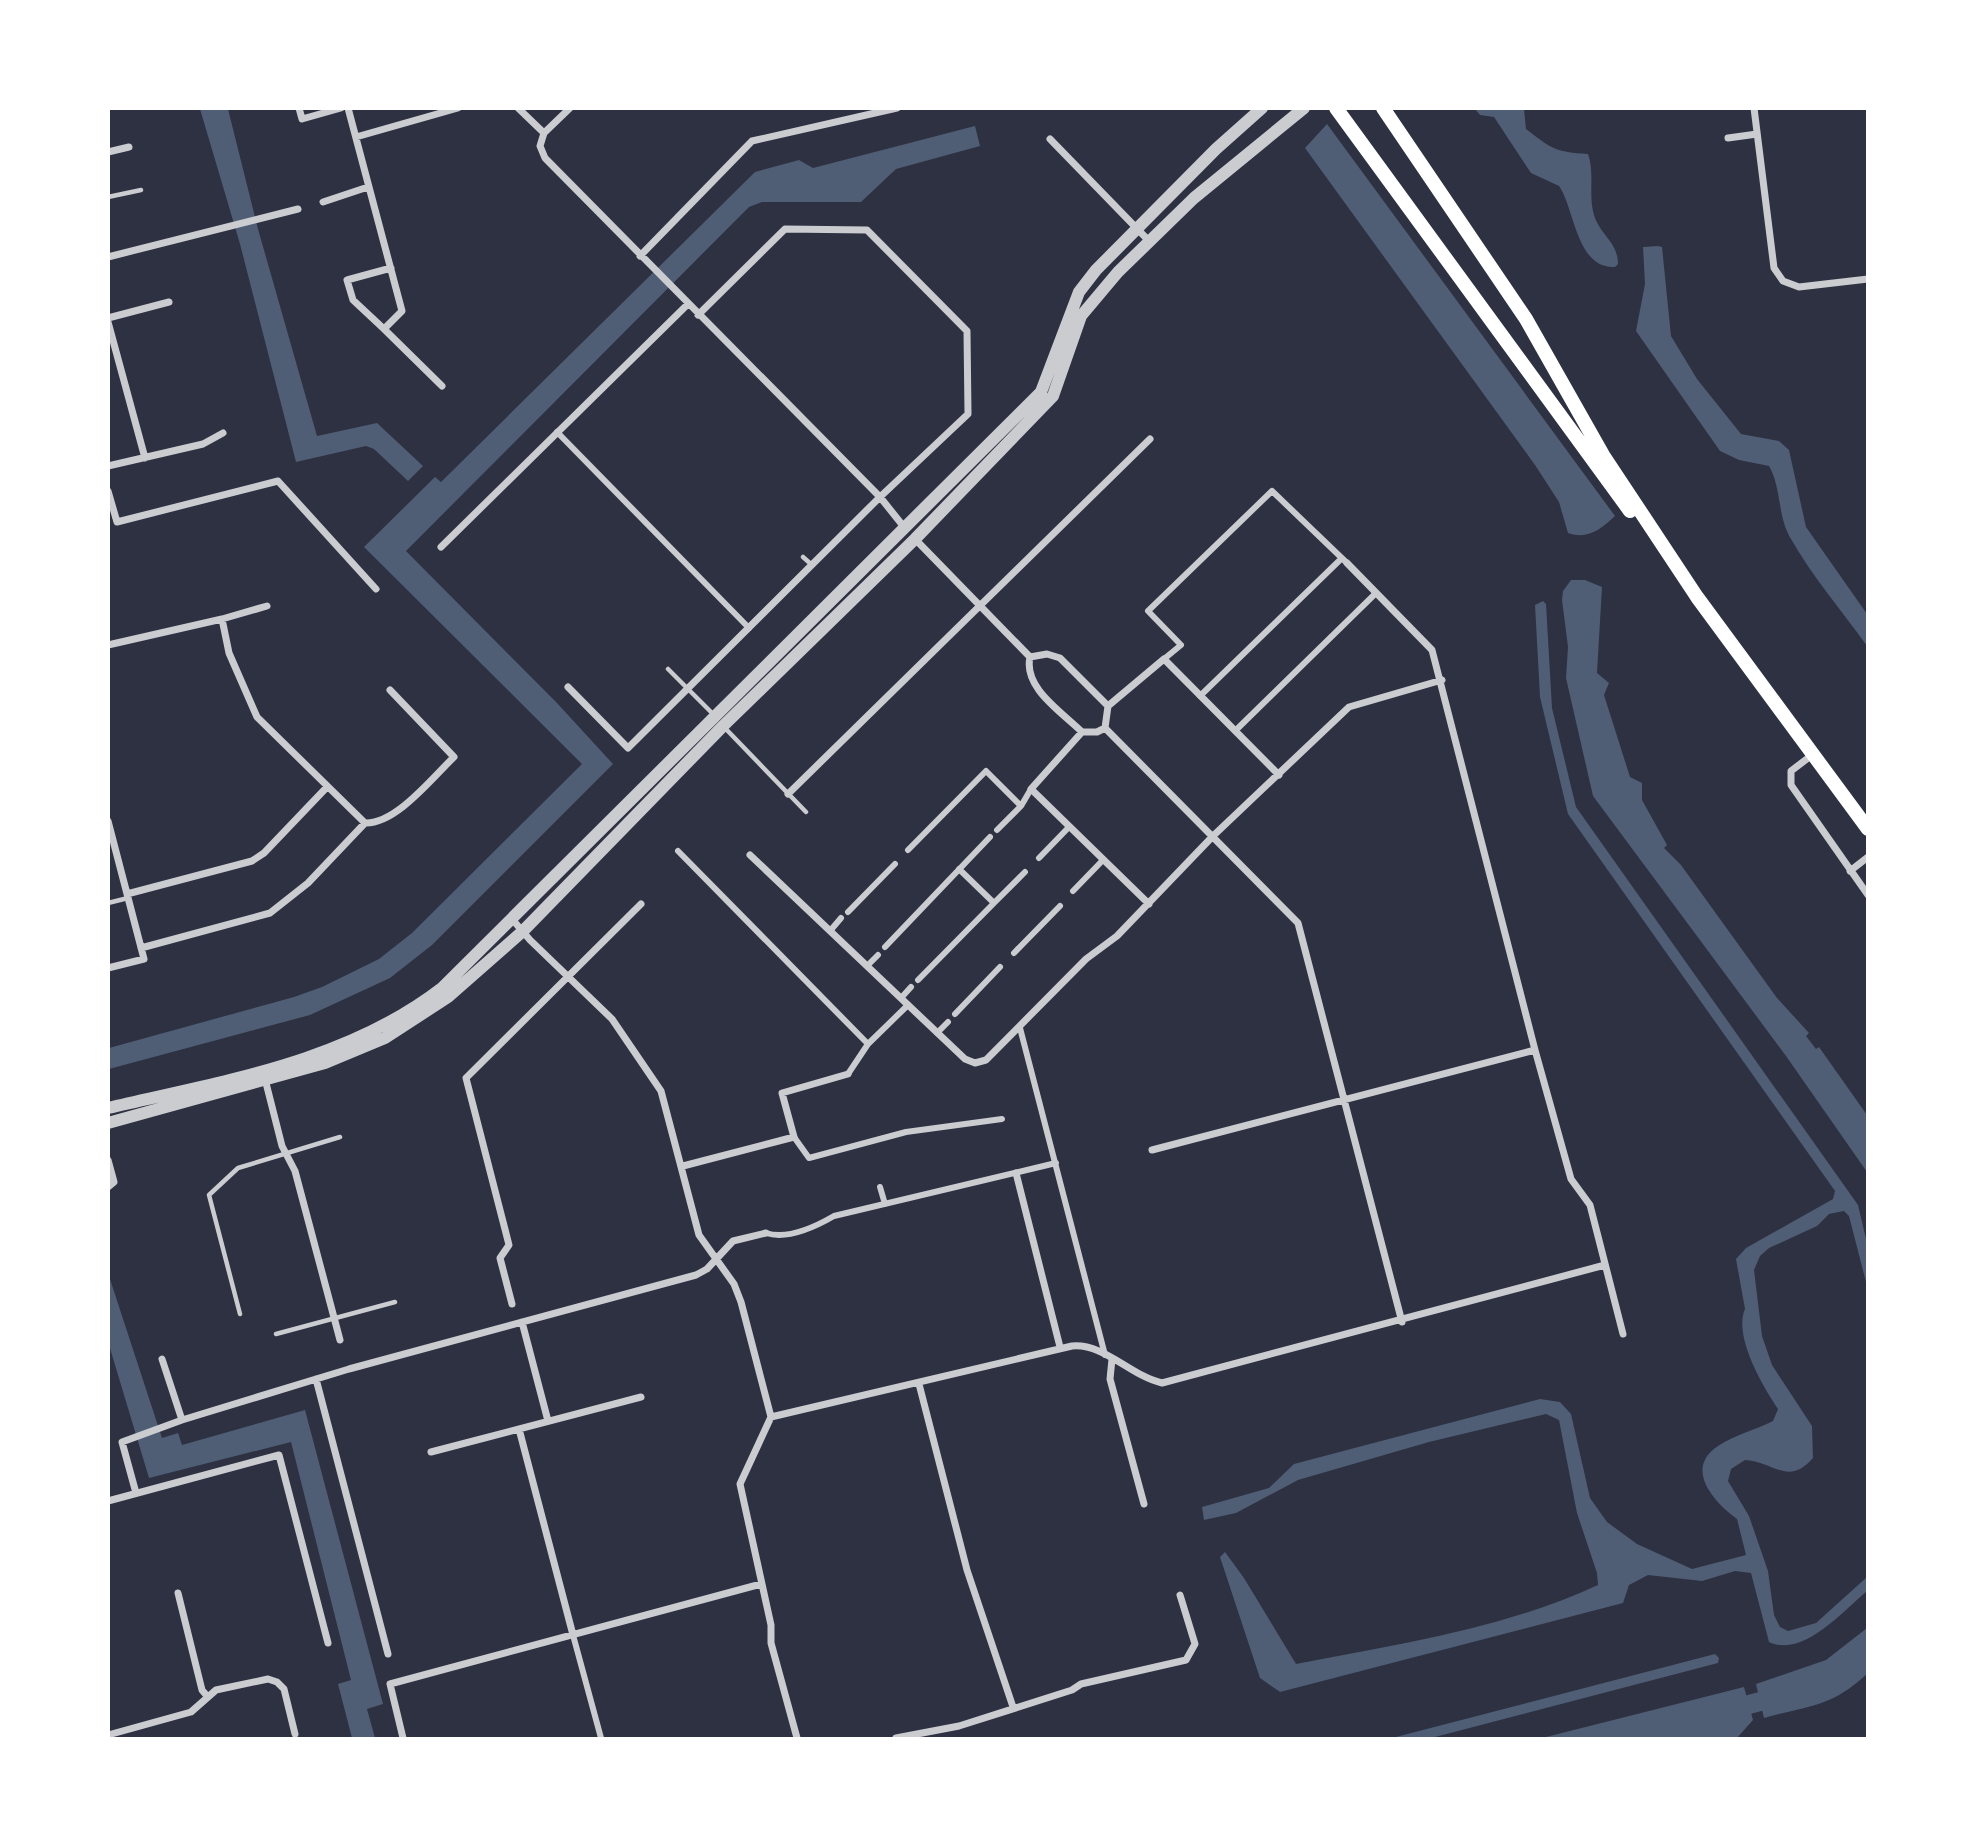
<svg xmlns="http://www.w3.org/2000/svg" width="1976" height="1847" viewBox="0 0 1976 1847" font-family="'Open Sans',sans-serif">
  <rect width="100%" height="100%" fill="#2d3142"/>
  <!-- water -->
  <path fill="#4f5d75" d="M 200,109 L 228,109 L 258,229 L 317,436 L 377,423 L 423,466 L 408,481 L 374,449 L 366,446 L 296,462 L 240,244 Z
    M 1475,109 L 1524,109 L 1526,129 C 1552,149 1555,152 1588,154 C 1595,173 1588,196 1594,215 C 1600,235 1618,242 1618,264 L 1615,267 C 1576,269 1575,209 1559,186 L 1531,173 L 1494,117 L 1480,115 Z
    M 1327,124 L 1615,516 C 1601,529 1588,540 1568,533 L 1559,502 L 1535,465 L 1305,148 Z
    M 975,126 L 980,146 L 896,169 L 861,202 L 762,202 L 749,207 L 406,551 L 557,703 L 613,764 L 432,945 L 390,978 L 310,1015 L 109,1069 L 109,1048 L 294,997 L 322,987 L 379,959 L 412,933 L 582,764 L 364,547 L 435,477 L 441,482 L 755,172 L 799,160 L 813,168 Z
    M 1658,246 L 1662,247 L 1671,336 L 1697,379 L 1741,434 L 1779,441 L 1789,450 L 1806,527 L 1867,614 L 1867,646 C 1842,611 1812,576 1791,539 C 1777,516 1782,489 1769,466 L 1739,460 L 1720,451 L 1636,331 L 1645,284 L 1643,247 Z
    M 1571,580 L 1585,580 L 1602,587 L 1597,673 L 1609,683 L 1604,695 L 1630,777 L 1642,783 L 1642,800 L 1667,845 L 1664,848 L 1681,865 L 1777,998 L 1809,1033 L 1806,1036 L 1816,1049 L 1819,1047 L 1867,1115 L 1867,1172 L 1786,1056 L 1593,796 L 1566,678 L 1568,647 L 1562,600 L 1563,591 Z
    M 1543,601 L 1546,604 L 1552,708 L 1576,807 L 1858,1205 L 1867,1243 L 1867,1286 L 1849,1216 L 1844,1211 L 1829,1214 L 1817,1226 L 1769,1248 L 1760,1256 L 1754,1270 L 1762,1336 L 1772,1365 L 1812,1426 L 1813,1458 C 1788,1487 1773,1461 1745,1460 L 1731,1469 L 1728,1481 L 1749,1516 L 1768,1571 L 1774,1615 L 1780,1627 L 1788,1631 L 1816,1623 L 1867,1577 L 1867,1591 C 1843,1611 1803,1658 1769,1642 L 1751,1573 L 1735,1571 L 1702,1581 L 1648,1575 L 1629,1585 L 1623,1603 L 1280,1692 L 1260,1678 L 1220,1557 L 1225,1552 L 1244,1578 L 1296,1664 C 1398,1644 1503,1629 1598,1585 L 1597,1573 L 1577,1513 L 1559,1420 L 1546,1414 L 1429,1442 L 1298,1480 L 1236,1513 L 1204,1520 L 1202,1507 L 1269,1488 L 1294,1464 L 1540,1399 L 1560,1402 L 1571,1414 L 1590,1498 L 1607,1522 L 1637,1544 L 1692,1569 L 1746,1555 L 1737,1519 C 1715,1503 1683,1469 1718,1446 C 1734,1435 1755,1430 1773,1421 L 1778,1409 C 1763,1387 1733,1336 1745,1309 L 1736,1259 L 1746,1248 L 1833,1199 L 1835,1191 L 1568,814 L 1540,697 L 1535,605 Z
    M 108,1273 L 162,1438 L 178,1433 L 182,1445 L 305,1410 L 383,1704 L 367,1709 L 375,1738 L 352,1738 L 338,1684 L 351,1680 L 291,1442 L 149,1478 L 109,1345 Z
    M 1867,1628 L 1867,1674 C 1830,1708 1810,1705 1764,1718 L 1756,1684 L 1826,1660 Z
    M 1715,1654 L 1719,1658 L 1718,1663 L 1431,1738 L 1392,1738 Z
    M 1744,1687 L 1753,1720 L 1737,1738 L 1542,1738 Z"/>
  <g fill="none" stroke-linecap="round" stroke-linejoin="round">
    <!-- canal -->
    <path stroke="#4f5d75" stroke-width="19" d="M 1725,1711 L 1784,1695"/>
    <!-- service -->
    <path stroke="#caccd0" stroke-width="4.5" d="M 108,197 L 141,190
      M 803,557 L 812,565
      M 668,669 L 714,715
      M 724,727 L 806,812
      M 108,903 L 128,898
      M 240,1314 L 209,1195 L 238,1168 L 340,1137
      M 276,1334 L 395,1302"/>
    <!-- pedestrian -->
    <path stroke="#caccd0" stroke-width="6" d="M 557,432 L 749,628
      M 1164,659 L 1181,645 L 1148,611 L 1272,491 L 1347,563
      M 1200,696 L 1342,558
      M 1235,731 L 1376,593
      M 997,830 L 1021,806
      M 908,850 L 986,771 L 1021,806 L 1031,789
      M 678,851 L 868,1044 L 908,1005
      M 1039,858 L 1069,827
      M 959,869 L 994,903 L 1025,872
      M 1073,891 L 1103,860
      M 848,912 L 895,864
      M 830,931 L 841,918
      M 885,947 L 990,837
      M 1014,953 L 1060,906
      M 867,966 L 878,955
      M 918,980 L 994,903
      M 901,998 L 911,987
      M 955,1014 L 1000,967
      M 1020,1028 L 1105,1355
      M 937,1033 L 948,1022
      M 848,1074 L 868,1044
      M 794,1137 L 809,1158 L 906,1132 L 1002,1119
      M 880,1187 L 885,1204
      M 766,1233 C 787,1240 815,1227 834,1216 L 1056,1163
      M 573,1635 L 601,1738"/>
    <!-- minor -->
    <path stroke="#caccd0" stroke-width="7" d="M 299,108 L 302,119 L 341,108
      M 348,108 L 402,311 L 384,329 L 442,386
      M 518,108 L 544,133 L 540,146 L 545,158 L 880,497 L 904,527
      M 1754,108 L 1774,268 L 1783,281 L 1799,287 L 1868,279
      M 544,133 L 570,108
      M 356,137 L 458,108
      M 1728,138 L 1757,134
      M 1050,139 L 1149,241
      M 108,152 L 129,147
      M 323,202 L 368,187
      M 640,256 L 752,141 L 897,108
      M 108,257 L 298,209
      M 108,318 L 169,302
      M 108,322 L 145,458
      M 384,329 L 353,300 L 347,280 L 391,268
      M 108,466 L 203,444 L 223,433
      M 108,491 L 117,522 L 278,481 L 376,589
      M 915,539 L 1030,657
      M 441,547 L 688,304
      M 1347,563 L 1432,650 L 1535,1050 L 1571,1179 L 1590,1205 L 1623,1334
      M 222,619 L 267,606
      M 108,645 L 222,619 L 229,653 L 257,717 L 365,823
      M 1047,654 L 1060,658 L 1108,706 L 1105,728 L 1097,732 L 1082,732 C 1062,712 1023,688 1030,657 Z
      M 568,687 L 628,748 L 880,497 L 968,414 L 967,331 L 867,230 L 785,229 L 698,315
      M 1108,706 L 1164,659 L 1279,775
      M 1105,728 L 1298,923 L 1402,1322
      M 1082,732 L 1031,789 L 1149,904
      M 1812,755 L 1791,771 L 1791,785 L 1868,895
      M 788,794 L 1150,439
      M 108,821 L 144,959 L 108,968
      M 750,855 L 965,1059 L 975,1063 L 986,1060 L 1086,959 L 1117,936 L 1213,836 L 1349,707 L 1442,680
      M 1850,871 L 1868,857
      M 127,894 L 252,861 L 264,853 L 327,787
      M 512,919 L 530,940 L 612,1019 L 661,1091 L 699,1235 L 734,1284 L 741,1302 L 771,1417 L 740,1484 L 771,1625 L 771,1643 L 797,1738
      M 141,948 L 270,913 L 308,883 L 365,823 C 396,824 432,778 454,757 L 390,690
      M 265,1079 L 282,1146 L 295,1171 L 340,1340
      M 1152,1150 L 1535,1050
      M 108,1160 L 114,1182 L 108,1187
      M 683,1166 L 794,1137 L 782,1093 L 848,1074
      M 1016,1173 L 1060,1347
      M 512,1304 L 500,1258 L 509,1245 L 466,1078 L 641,904
      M 522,1322 L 548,1421
      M 162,1359 L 182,1420
      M 1112,1359 L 1110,1379 L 1144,1504
      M 316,1379 L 388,1654
      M 919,1384 L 967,1570 L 1013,1707
      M 771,1417 L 1072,1346 C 1104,1343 1131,1376 1162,1383 L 1605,1265
      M 519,1429 L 573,1635
      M 431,1452 L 641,1397
      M 136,1493 L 122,1442 L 182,1420 L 349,1369 L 696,1275 L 707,1269 L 733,1241 L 766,1233
      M 108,1501 L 279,1455 L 328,1643
      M 178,1593 L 202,1690 L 207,1696
      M 108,1735 L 191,1712 L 216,1690 L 268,1679 L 277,1682 L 284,1689 L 295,1734
      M 403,1738 L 390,1684 L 761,1584
      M 896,1738 L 959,1726 L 1072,1690 L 1081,1684 L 1186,1660 L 1195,1644 L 1180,1595"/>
    <!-- tertiary -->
    <path stroke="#caccd0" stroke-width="12" d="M 108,1108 C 223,1081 346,1062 442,988 L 1041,392 L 1079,292 L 1096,270 L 1216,149 L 1262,108
      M 108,1123 L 325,1063 L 385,1038 L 448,997 L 523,931 L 723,726 L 915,539 L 1053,396 L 1081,316 L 1118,272 L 1194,198 L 1304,108"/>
    <!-- secondary -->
    <path stroke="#fff" stroke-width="14" d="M 1336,108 L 1630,511
      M 1383,108 L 1526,319 L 1603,455 L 1697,597 L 1868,829"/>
  </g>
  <!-- border -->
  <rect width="1976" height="1847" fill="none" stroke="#ffffff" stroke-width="220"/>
</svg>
